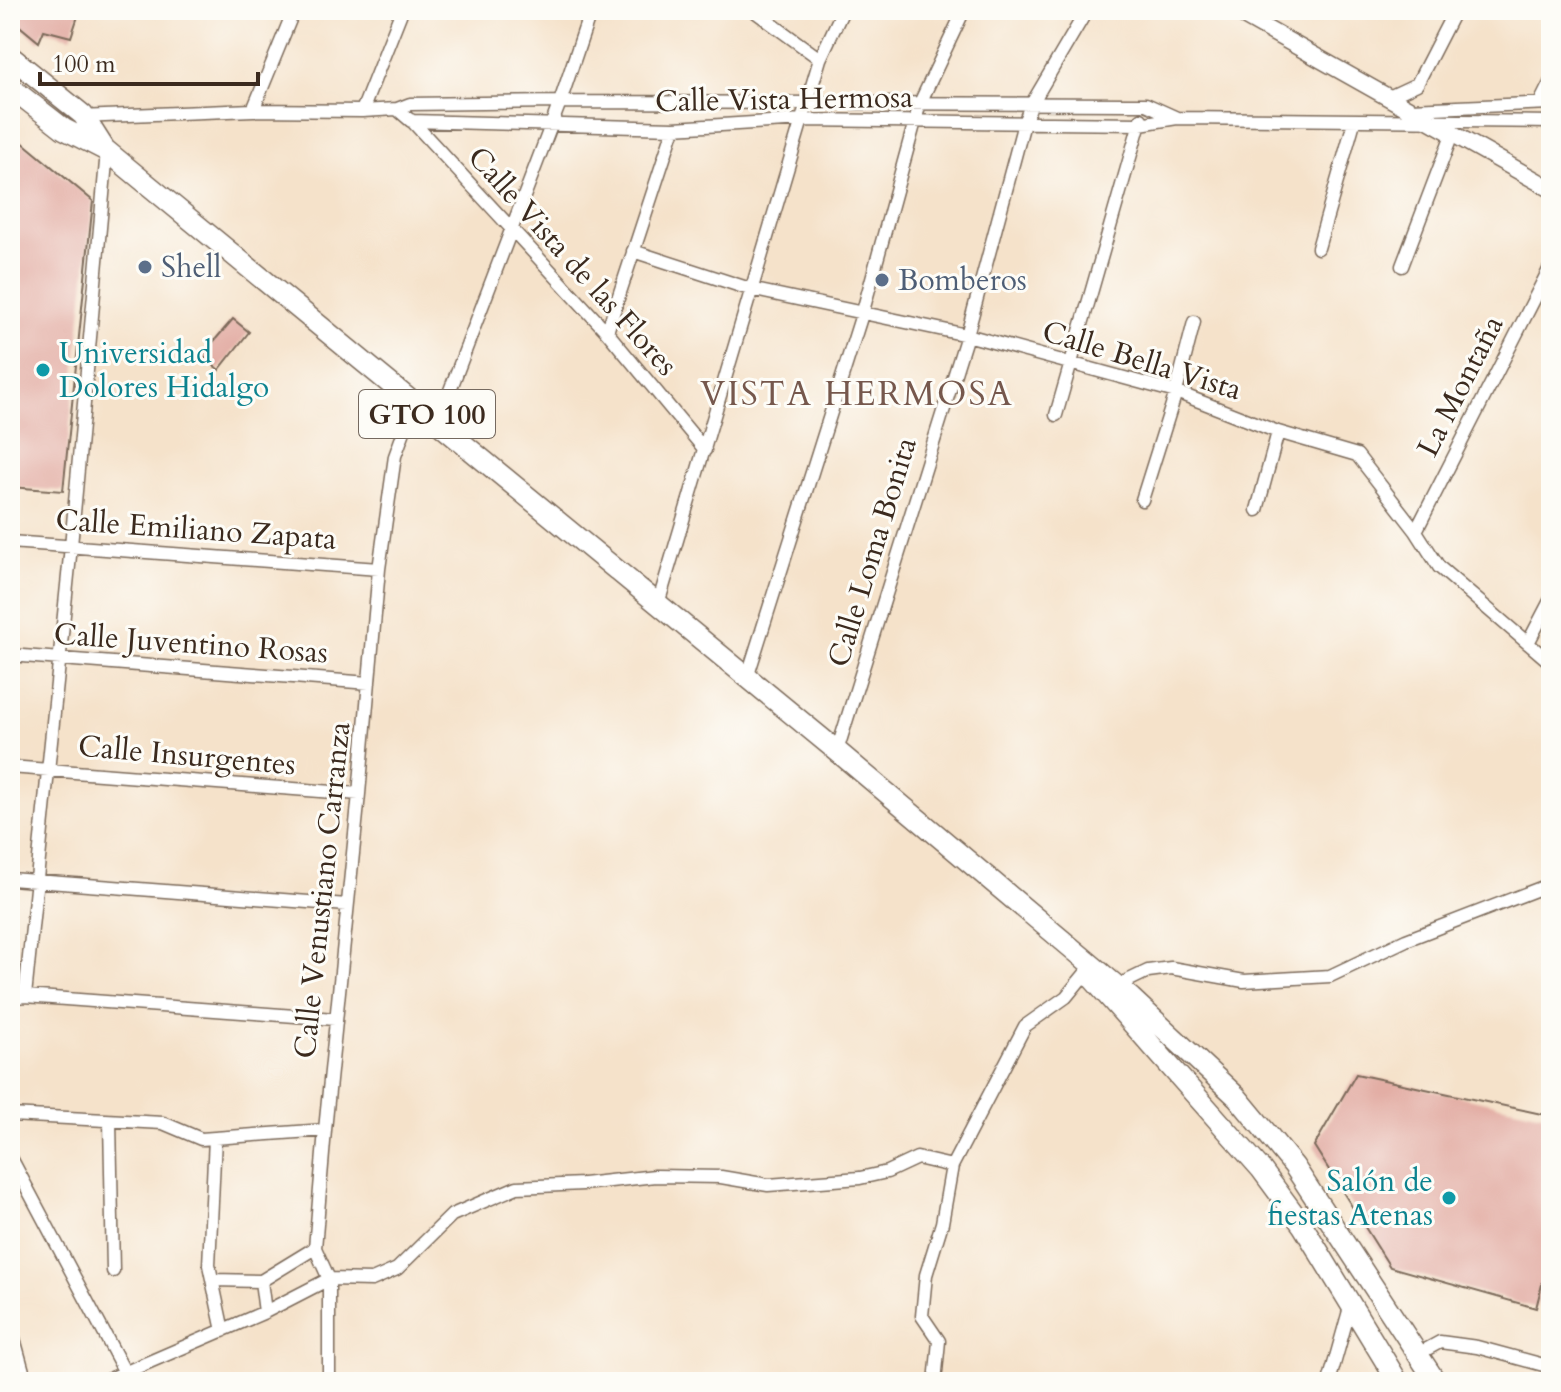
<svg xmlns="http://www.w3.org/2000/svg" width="1561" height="1392" viewBox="0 0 1561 1392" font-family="Cardo,serif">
  <rect width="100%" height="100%" fill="#fdfcf7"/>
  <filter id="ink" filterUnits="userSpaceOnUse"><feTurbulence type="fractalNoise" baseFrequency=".0125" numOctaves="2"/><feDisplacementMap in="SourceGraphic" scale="16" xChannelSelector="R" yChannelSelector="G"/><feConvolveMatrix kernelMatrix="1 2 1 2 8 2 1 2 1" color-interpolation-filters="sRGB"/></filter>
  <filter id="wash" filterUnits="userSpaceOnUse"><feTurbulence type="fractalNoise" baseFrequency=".006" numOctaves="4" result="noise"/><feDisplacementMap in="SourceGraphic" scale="32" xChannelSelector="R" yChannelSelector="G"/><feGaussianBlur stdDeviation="1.8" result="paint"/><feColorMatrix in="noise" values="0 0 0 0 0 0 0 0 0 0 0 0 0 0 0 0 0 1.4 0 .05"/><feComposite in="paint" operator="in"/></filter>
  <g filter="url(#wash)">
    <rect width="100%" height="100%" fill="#f5e2ca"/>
    <g id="blocks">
      <!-- building -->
      <path fill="#e3aea5" d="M 10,10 L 80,10 L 71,37 L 44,30 L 39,42 L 10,18 Z
        M 10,132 L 93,201 L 63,491 L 10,487 Z
        M 233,319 L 249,332 L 219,370 L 202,355 Z
        M 1356,1074 L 1551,1116 L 1551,1249 L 1536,1308 L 1390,1267 L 1314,1146 Z"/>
    </g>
  </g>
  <g filter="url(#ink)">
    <use href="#blocks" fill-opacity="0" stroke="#7c6a5a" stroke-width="2"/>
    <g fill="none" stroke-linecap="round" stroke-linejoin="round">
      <!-- minor casing -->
      <g stroke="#7c6a5a" stroke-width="15">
        <path id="minor" d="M 753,10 L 820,59
          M 1389,97 L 1417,84 L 1455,10
          M 1540,103 L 1551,81
          M 397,109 L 411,121 L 674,128 L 803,120 L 1140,124 L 1177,118 L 1551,122
          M 1410,109 L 1551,103
          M 253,110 L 294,10
          M 362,111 L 402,10
          M 80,117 L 253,110 L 362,111 L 397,109 L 410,104 L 560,102 L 1131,104 L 1146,104 L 1177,118
          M 411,120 L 607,332 L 705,450
          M 1318,248 L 1354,122
          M 633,251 L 750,289 L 967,335 L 1176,392 L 1278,432 L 1357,455 L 1416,531 L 1439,567 L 1551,663
          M 1402,266 L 1453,132
          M 607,332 L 674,128
          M 1056,415 L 1141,119
          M 438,422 L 560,102 L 591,10
          M 1142,500 L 1176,392 L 1194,322
          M 1257,510 L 1278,432
          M 1416,531 L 1551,266
          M 10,542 L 379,569
          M 658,604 L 820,59 L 843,10
          M 1528,643 L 1551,599
          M 10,655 L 369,683
          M 747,678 L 863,311 L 920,103 L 964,10
          M 837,751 L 967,335 L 1024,123 L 1031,105 L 1087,10
          M 10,767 L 359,794
          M 10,879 L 347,905
          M 1117,986 L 1148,971 L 1171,968 L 1244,981 L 1330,976 L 1406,940 L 1551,884
          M 25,996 L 71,546 L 107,151
          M 10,998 L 25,996 L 335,1019
          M 10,1115 L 163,1123 L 201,1139 L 325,1130
          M 110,1121 L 113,1271
          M 215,1138 L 209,1265 L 223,1331
          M 10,1156 L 130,1382
          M 213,1280 L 261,1281 L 315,1248
          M 261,1281 L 265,1312
          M 10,1324 L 26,1382
          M 1418,1354 L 1440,1342 L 1477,1347 L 1551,1367
          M 103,1382 L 265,1312 L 329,1279 L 372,1280 L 397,1269 L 452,1215 L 517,1187 L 583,1184 L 655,1176 L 721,1177 L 768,1185 L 860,1178 L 887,1172 L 917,1158 L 952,1166
          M 329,1382 L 329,1279 L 315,1248 L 325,1130 L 359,794 L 379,569 L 395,456 L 414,404
          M 935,1382 L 939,1341 L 922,1316 L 926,1275 L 942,1223 L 952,1166 L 1025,1026 L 1066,997 L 1093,964
          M 1329,1382 L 1351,1304"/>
      </g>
      <!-- tertiary casing -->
      <g stroke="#7c6a5a" stroke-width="19">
        <path id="tertiary" d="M 1233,10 L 1551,189"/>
      </g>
      <!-- primary casing -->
      <g stroke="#7c6a5a" stroke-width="23">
        <path id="primary" d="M 10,56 L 83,115 L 104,148
          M 10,87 L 64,129 L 107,151 L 130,170 L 837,751 L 1131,998 L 1237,1097 L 1294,1166 L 1436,1382
          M 1092,978 L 1261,1169 L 1303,1226 L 1398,1382"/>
      </g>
      <!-- minor -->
      <use href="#minor" stroke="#fff" stroke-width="12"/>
      <!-- tertiary -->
      <use href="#tertiary" stroke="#fff" stroke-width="16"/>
      <!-- primary -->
      <use href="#primary" stroke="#fff" stroke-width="20"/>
    </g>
  </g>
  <!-- markers -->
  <g fill="#5c6f8a" stroke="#fdfcf7" stroke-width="3">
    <circle cx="145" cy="267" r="8"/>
    <circle cx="882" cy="280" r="8"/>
  </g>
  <g fill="#0f9aa8" stroke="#fdfcf7" stroke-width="3">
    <circle cx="43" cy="370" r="8"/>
    <circle cx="1449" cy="1198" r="8"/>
  </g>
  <g text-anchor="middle" stroke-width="6" stroke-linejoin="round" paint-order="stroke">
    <!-- shield labels -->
    <rect fill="#fdfcf7" stroke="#75695f" stroke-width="2" x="359" y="390" width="136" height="48" rx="6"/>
    <g font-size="28" font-weight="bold" fill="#3b2a1e">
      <text x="427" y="424">GTO 100</text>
    </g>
    <!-- street labels -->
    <g font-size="30" fill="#3b2a1e" stroke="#fdfcf7">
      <text transform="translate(784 99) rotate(-1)" y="10">Calle Vista Hermosa</text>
      <text transform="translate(573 261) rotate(48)" y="10">Calle Vista de las Flores</text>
      <text transform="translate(1142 360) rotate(17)" y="10">Calle Bella Vista</text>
      <text transform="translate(1460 386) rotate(-63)" y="10">La Montaña</text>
      <text transform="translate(196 529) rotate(4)" y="10">Calle Emiliano Zapata</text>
      <text transform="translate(872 552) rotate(-73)" y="10">Calle Loma Bonita</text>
      <text transform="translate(191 643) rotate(4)" y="10">Calle Juventino Rosas</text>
      <text transform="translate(187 755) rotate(5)" y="10">Calle Insurgentes</text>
      <text transform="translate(322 890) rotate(-84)" y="10">Calle Venustiano Carranza</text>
    </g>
    <!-- service labels -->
    <g font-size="30" fill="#4e5e75" stroke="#fdfcf7" text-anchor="start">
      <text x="161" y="277">Shell</text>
      <text x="898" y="290">Bomberos</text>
    </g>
    <!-- culture labels -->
    <g font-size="30" fill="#0d838f" stroke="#fdfcf7" text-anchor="start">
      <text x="59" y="363">Universidad<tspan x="59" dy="34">Dolores Hidalgo</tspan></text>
      <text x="1433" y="1191" text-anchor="end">Salón de<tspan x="1433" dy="34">fiestas Atenas</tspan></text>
    </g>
    <!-- quarter labels -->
    <g font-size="34" letter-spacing="2" fill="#76584d" stroke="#fdfcf7">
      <text x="857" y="405">VISTA HERMOSA</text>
    </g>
  </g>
  <!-- margin -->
  <rect width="1561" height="1392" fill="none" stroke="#fdfcf7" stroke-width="40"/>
  <!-- scale -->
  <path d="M40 72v12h218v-12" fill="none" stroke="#3b2a1e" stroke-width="4"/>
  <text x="52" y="72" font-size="24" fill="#3b2a1e" stroke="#fdfcf7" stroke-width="6" paint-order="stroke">100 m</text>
</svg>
